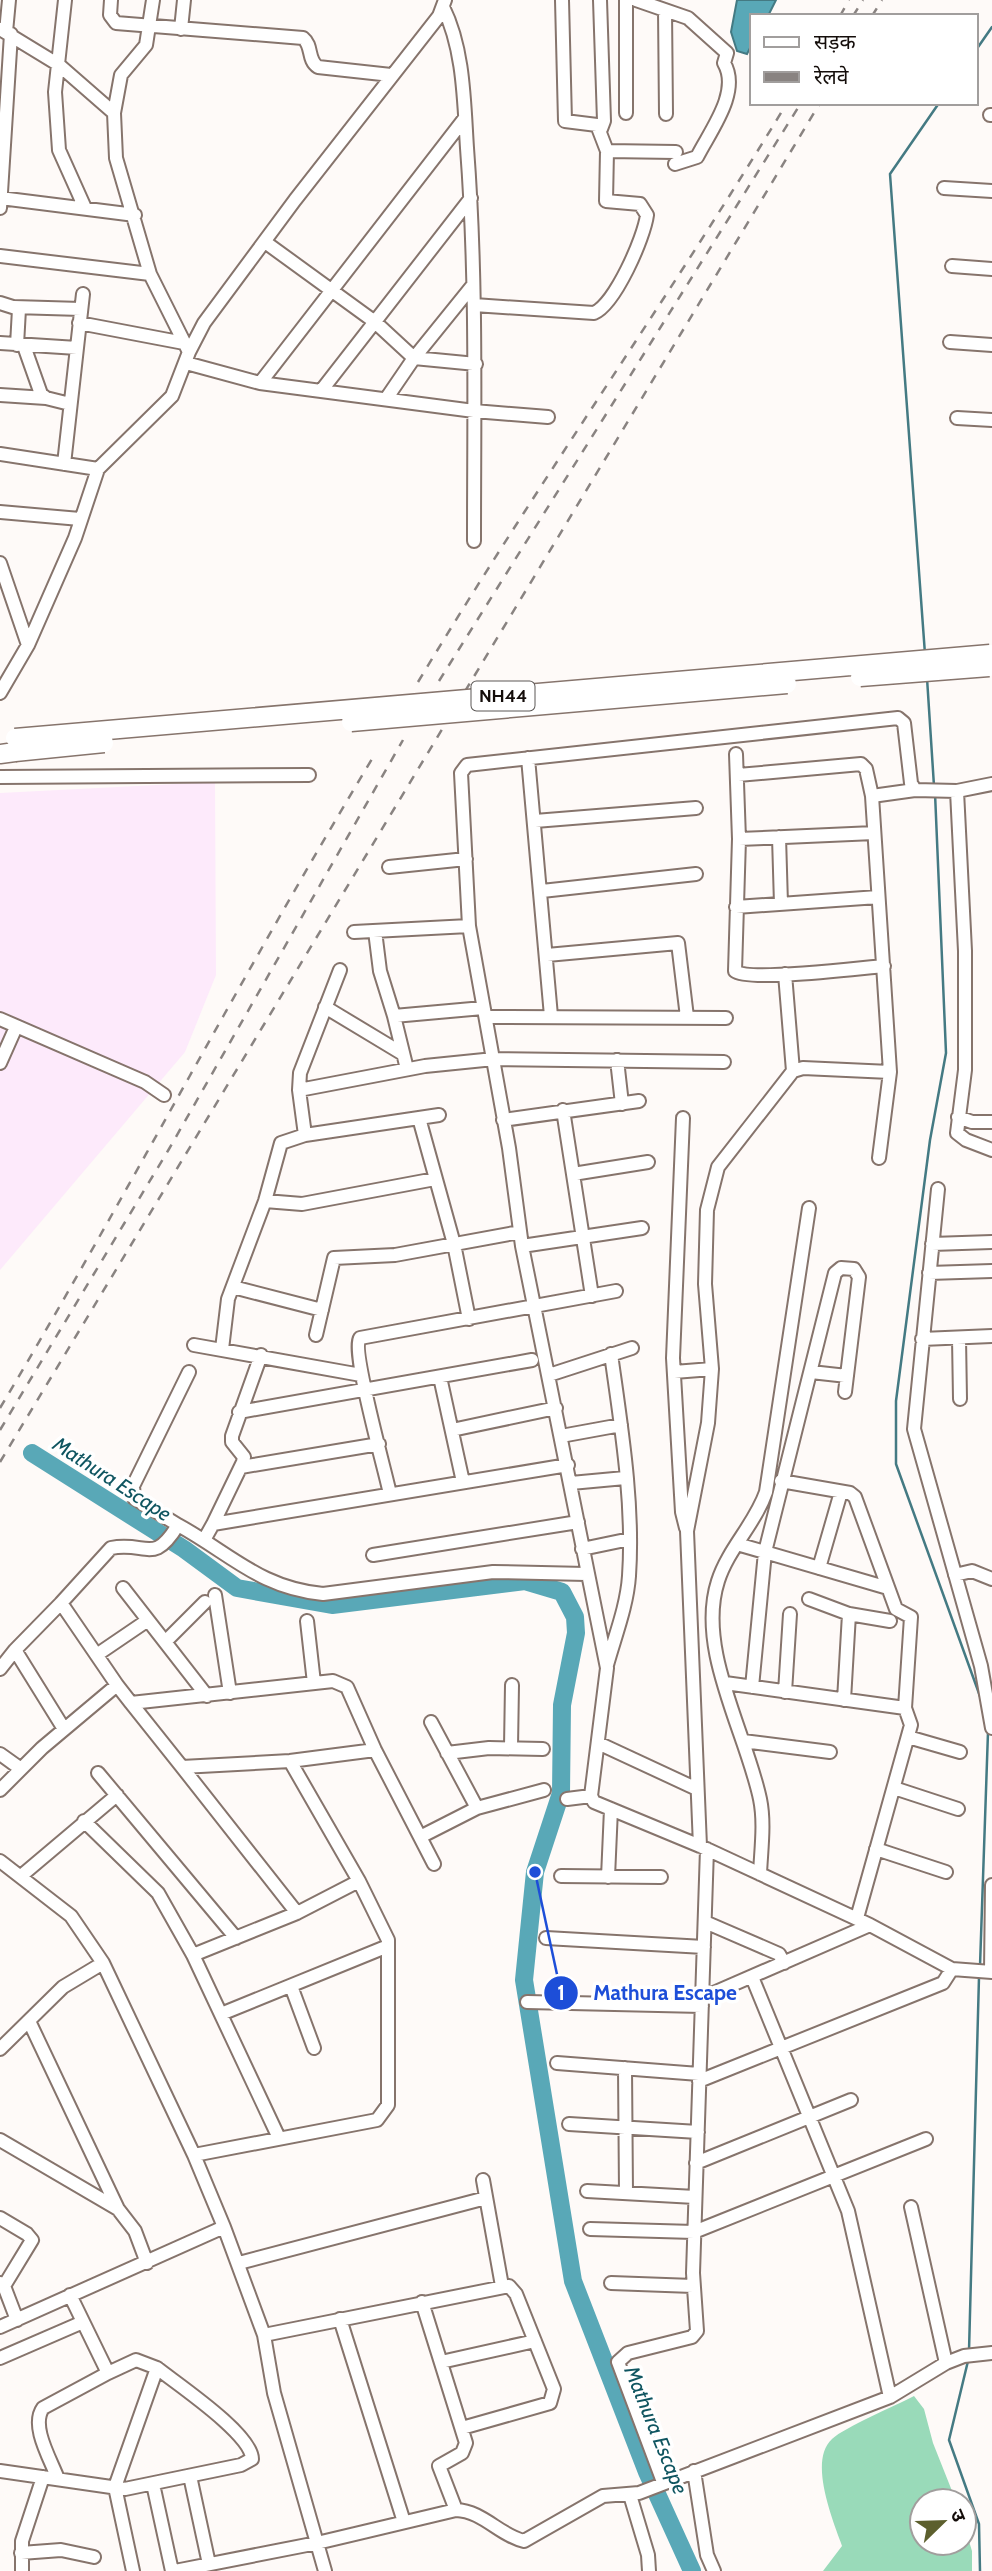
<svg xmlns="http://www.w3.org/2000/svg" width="992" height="2571" viewBox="0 0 992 2571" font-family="Cabin,'Noto Sans Devanagari',sans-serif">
  <rect width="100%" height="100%" fill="#fefaf8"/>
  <!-- commercial -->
  <path fill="#fdeafb" d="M 215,782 L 216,975 L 185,1052 L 0,1270 L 0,793 Z"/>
  <!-- forest -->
  <path fill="#99dab9" d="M 914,2396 L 924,2409 L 933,2443 L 956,2501 L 922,2501 L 922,2543 L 964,2543 L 964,2525 L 972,2551 L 972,2571 L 823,2571 L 842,2546 C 833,2520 808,2461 832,2439 C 845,2427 895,2406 914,2396 Z"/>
  <!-- water -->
  <path fill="#59a8b7" stroke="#447a83" stroke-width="2" d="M 737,0 L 776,0 L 768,16 L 752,16 L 752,44 L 747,54 L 737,51 L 731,32 Z"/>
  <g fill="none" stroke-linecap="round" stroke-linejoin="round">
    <!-- stream -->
    <path stroke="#447a83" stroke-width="2.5" d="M 976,50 L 992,27
      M 925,654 L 890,174 L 939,103
      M 927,678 L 934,786
      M 935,793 L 946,1053 L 930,1140 L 896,1401 L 896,1464 L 981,1699
      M 980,1966 L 988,1732
      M 969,2351 L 979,1977
      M 968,2361 L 949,2440 L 979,2524 L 980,2571"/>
    <!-- river -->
    <path stroke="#59a8b7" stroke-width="18" d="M 32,1453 L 184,1549 L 237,1588 L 332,1605 L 525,1581 L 562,1592 L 575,1617 L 576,1633 L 562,1705 L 561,1793 L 535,1872 L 524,1980 L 573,2281 L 647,2472 L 692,2571"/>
    <!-- minor casing -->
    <g stroke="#86746c" stroke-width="16">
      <path id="minor" d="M 65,0 L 55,92 L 59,150 L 85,208
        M 111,0 L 110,15 L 116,23 L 303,38 C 313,46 307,60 318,67 L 391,75
        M 153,0 L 146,45 L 121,75 L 114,113 L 116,158 L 150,274 L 189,352
        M 562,0 L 565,121 L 597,125 L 607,151 L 676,152
        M 600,0 L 604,121 L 601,129
        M 626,0 L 626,113
        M 636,0 L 688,18 L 727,53 L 724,63 C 741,92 710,131 697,157 L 675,164
        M 443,7 C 464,49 464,102 467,148 C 477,279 474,409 474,541
        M 665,10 L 666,114
        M 0,29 L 59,65 L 114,113
        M 181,29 L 184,0
        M 6,32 L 9,0
        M 990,115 L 992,115
        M 944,188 L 992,191
        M 0,198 L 135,215
        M 0,208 L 11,34
        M 265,242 L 375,322 L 414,358 L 476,364
        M 0,256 L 150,274
        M 952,266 L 992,269
        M 0,303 L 19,309 L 17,345
        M 474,305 L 594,313 C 615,304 644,238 647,215 L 640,204 L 606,201 L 607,151
        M 14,307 L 81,309
        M 79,323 L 184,343
        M 950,342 L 992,345
        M 0,343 L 77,348
        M 24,346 L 41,394 L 46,398 L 70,404
        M 186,363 L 260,383 L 465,118
        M 260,383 L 474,411 L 548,417
        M 321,391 L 471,198
        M 0,395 L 46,398
        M 386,399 L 414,358 L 473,285
        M 957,418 L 992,420
        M 0,454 L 98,469
        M 64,464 L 83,294
        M 0,512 L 80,519
        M 0,563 L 28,645
        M 0,693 L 28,645 L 75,538 L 98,469 L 172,396 L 189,352 L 204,323 L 295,200 L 439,16 L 445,0
        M 736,754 L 739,839 L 735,971 C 749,982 859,968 884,966
        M 528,758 L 551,1016
        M 738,775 L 861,764 L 866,769 L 872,796 L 890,1072 L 879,1158
        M 0,777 L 309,775
        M 992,784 L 957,791 L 915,790 L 911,783 L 904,723 L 898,718 L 467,765 L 461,773 L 469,926 L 509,1148 L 522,1246 L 607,1668 L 591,1796 L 594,1802 L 700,1846 L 870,1925 L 952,1969 L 992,1972
        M 957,791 L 965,951 L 965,1070 L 957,1133 L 966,1140 L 992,1150
        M 872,796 L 915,790
        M 535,821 L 696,808
        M 779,837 L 781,904
        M 739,839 L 874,833
        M 389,867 L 466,859
        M 542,891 L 696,874
        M 736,907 L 878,897
        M 375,931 L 380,971 L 394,1016
        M 354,932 L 469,926
        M 547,955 L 678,943 L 687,1017
        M 785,974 L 793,1071
        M 325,1007 L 403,1054
        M 486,1017 L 726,1018
        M 0,1019 L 145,1082 L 164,1095
        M 617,1060 L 622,1104
        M 0,1063 L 16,1027
        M 407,1069 L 394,1016 L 483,1008
        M 299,1090 L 300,1073 L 340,970
        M 563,1110 L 592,1296
        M 958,1117 L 972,1122 L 992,1122
        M 419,1118 L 454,1244 L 469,1319
        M 683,1118 L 673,1358 L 682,1512 L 686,1528
        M 503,1120 L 639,1101
        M 305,1135 L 299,1090 L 425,1066 L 494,1059 L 724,1062
        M 573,1174 L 648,1162
        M 938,1189 L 914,1429 L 981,1666 L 992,1728
        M 265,1201 L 302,1204 L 435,1179
        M 932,1244 L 992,1242
        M 522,1246 L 642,1228
        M 929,1273 L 992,1271
        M 233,1287 L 322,1310
        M 316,1335 L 334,1258 L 395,1255 L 520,1232
        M 959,1338 L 960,1399
        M 922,1339 L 992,1336
        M 194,1345 L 361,1375
        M 222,1349 L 228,1299 L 265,1201 L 281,1143 L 305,1135 L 439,1115
        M 674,1372 L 712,1369
        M 811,1372 L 847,1376
        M 549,1375 L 632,1348
        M 440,1377 L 463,1482
        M 239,1412 L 532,1360
        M 452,1430 L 556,1408
        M 561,1436 L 621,1425
        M 241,1467 L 379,1444
        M 781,1481 L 850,1493 L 855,1497 L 896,1609 L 911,1617 L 905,1708 L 911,1725 L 857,1918
        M 571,1483 L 625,1478
        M 390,1494 C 385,1470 351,1350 360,1338 L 616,1291
        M 213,1524 L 243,1462 L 244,1457 L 232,1442 L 232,1436 L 261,1355
        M 178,1525 L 134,1498 L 133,1486 L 189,1372
        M 204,1540 L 213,1524 L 568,1465
        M 737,1544 L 888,1588
        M 582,1549 L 630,1539
        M 373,1555 L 578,1522
        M 819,1568 L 841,1492
        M 955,1575 L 972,1571 L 992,1579
        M 123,1588 L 207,1696
        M 215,1595 L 230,1693
        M 809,1599 L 849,1614 L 890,1621
        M 61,1603 L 15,1650 L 64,1729
        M 307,1621 L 314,1683
        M 165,1642 L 205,1602
        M 98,1654 L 148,1620
        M 607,1665 C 615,1636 627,1606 629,1576 C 634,1503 621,1426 611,1354
        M 0,1669 L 15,1650
        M 725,1683 L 905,1708
        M 117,1685 L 61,1603 L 111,1548 C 147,1541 153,1566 178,1525 C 231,1554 260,1588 323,1594 L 493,1572 L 586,1574
        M 752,1687 L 765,1552 L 835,1273 L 841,1268 L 854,1269 L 859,1277 L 845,1392
        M 785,1692 L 790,1614
        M 844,1700 L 849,1614
        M 131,1703 L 182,1767 L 290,1761 L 375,1750
        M 431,1722 L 477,1808
        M 908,1737 L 960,1752
        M 743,1741 L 830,1752
        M 598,1743 L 697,1789
        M 511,1747 L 512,1685
        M 447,1753 L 489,1748 L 543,1749
        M 0,1754 L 21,1769
        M 182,1767 L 297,1913
        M 98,1773 L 236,1938
        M 894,1788 L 958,1809
        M 0,1790 L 42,1748 L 117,1685 L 131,1703 L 333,1681 L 347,1687 L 375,1750 L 434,1864
        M 567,1799 L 591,1796
        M 84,1821 L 158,1893 L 193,1955 L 279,2138
        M 420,1837 L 477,1808 L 544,1790
        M 700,1846 L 687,1531 L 708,1423 L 712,1369 L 705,1284 L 707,1210 L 718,1167 L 793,1071 L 803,1068 L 890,1072
        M 876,1849 L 946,1872
        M 0,1861 L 71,1916 L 103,1963 L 194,2155 L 224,2227 L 0,2327
        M 760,1874 C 761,1850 765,1823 760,1799 C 746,1732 696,1649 718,1581 C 728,1549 755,1524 766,1492 L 809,1208
        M 21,1876 L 117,1795
        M 561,1876 L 661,1877
        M 608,1877 L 611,1809
        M 705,1922 L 779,1954 L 784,1963
        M 546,1938 L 704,1947
        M 193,1955 L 297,1913 L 359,1881
        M 991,1971 L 992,1885
        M 752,1977 L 848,2211 L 890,2397
        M 291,1986 L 314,2048
        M 702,1998 L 870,1925
        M 527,2002 L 702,2006
        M 221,2014 L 388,1946
        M 29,2021 L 118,2209
        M 0,2049 L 63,1987 L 103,1963
        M 557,2063 L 699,2074
        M 625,2068 L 626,2193
        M 699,2081 L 943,1983 L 952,1969
        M 569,2124 L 698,2132
        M 0,2140 L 118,2209 L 135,2231 L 147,2263
        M 194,2155 L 377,2120 L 388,2105 L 388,1940 L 359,1881 L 290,1761
        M 696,2163 L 851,2100
        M 483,2180 L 502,2286
        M 587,2191 L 695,2197
        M 911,2207 L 946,2363
        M 0,2218 L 27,2234 L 32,2240 L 4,2286
        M 224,2227 L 264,2335 L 274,2393 L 325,2571
        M 590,2229 L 694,2232 L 926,2139
        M 239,2263 L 486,2198
        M 0,2283 L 4,2286 L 17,2320
        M 611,2283 L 693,2286
        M 70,2295 L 108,2373 L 136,2360 L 157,2368 L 115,2487 L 133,2571
        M 422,2302 L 466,2443 L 462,2453 L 439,2466 L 456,2510
        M 340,2319 L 404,2522
        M 264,2335 L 509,2286 L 516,2294 L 554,2389 L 550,2403 L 462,2428
        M 0,2358 L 83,2322
        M 441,2362 L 535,2341
        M 0,2471 L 125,2489 L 241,2465 L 252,2459 C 252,2434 177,2384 157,2368
        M 694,2471 L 707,2555 L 714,2571
        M 190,2476 L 209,2564
        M 58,2479 C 51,2460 30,2426 43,2408 L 108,2373
        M 663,2482 L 618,2362 L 628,2353 L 692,2337 L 697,2331 L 693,2273 L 707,1849
        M 153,2484 L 172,2571
        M 630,2495 L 648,2555 L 649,2571
        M 21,2553 L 61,2550 L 94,2557
        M 22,2571 L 22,2541 L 43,2477
        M 175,2571 L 317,2543 L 456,2510 C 483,2511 499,2535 524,2541 L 603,2496 L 639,2493 L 890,2397 L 946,2363 L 964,2356 L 992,2353"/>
    </g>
    <!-- highway casing -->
    <g stroke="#86746c" stroke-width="21">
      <path id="highway" d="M 0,754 L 15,752"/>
    </g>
    <!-- minor -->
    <use href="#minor" stroke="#fff" stroke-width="12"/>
    <!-- highway -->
    <use href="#highway" stroke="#fff" stroke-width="18"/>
    <!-- rail -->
    <path stroke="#898381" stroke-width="2.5" stroke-dasharray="9 9" stroke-linecap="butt" d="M 840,16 L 849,0
      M 853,16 L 863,0
      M 872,16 L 882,0
      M 439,681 L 801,103
      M 418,682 C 536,486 668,299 787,103
      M 0,1408 C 129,1192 245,969 375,754
      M 0,1430 L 169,1149 L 403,740
      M 0,1462 L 820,103"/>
    <!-- highway-bridge casing -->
    <g stroke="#86746c" stroke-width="21" stroke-linecap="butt">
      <path id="highway-bridge" d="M 860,677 L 989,667
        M 351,722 L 787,684
        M 15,738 L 990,654
        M 15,752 L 104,743"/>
    </g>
    <!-- highway-bridge -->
    <use href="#highway-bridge" stroke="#fff" stroke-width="18"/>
  </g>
  <g text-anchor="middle" stroke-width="7" stroke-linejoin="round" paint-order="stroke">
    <!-- shield labels -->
    <rect fill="#fff" stroke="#5a5654" stroke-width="2" x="471.5" y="681.5" width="63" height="29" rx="5"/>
    <g font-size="18" font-weight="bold" fill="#140d0a">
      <text x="503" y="702">NH44</text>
    </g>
    <!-- water labels -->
    <g font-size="21" font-style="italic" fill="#0f5560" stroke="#fff">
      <text transform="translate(112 1479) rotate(33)" y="7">Mathura Escape</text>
      <text transform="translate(656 2430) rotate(68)" y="7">Mathura Escape</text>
    </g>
  </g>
  <!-- callouts -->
  <path fill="none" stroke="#1d4ed8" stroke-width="2.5" d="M535 1872L561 1993"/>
  <g fill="#1d4ed8" stroke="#fff" stroke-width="2.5">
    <circle cx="535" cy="1872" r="7"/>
    <circle cx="561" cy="1993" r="18"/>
  </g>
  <g font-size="21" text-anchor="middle" font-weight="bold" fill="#fff">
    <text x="561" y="2000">1</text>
  </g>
  <g font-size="21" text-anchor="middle" font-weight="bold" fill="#1d4ed8" stroke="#fff" stroke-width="7" stroke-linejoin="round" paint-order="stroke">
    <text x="665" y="2000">Mathura Escape</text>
  </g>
  <!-- legend -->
  <rect x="750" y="14" width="228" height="91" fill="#ffffff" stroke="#a19e9d" stroke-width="2"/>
  <rect x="764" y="37" width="35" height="10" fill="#ffffff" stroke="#a19e9d" stroke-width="2"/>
  <text x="814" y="49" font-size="21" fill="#140d0a">सड़क</text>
  <rect x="764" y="72" width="35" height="10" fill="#898381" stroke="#a19e9d" stroke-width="2"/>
  <text x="814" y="84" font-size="21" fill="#140d0a">रेलवे</text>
  <!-- north arrow -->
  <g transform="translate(943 2522) rotate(67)"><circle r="33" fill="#ffffff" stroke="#a19e9d" stroke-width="2"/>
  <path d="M0-5L12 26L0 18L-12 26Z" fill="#5c5f2d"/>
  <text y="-10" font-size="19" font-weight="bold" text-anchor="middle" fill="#140d0a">उ</text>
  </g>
</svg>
